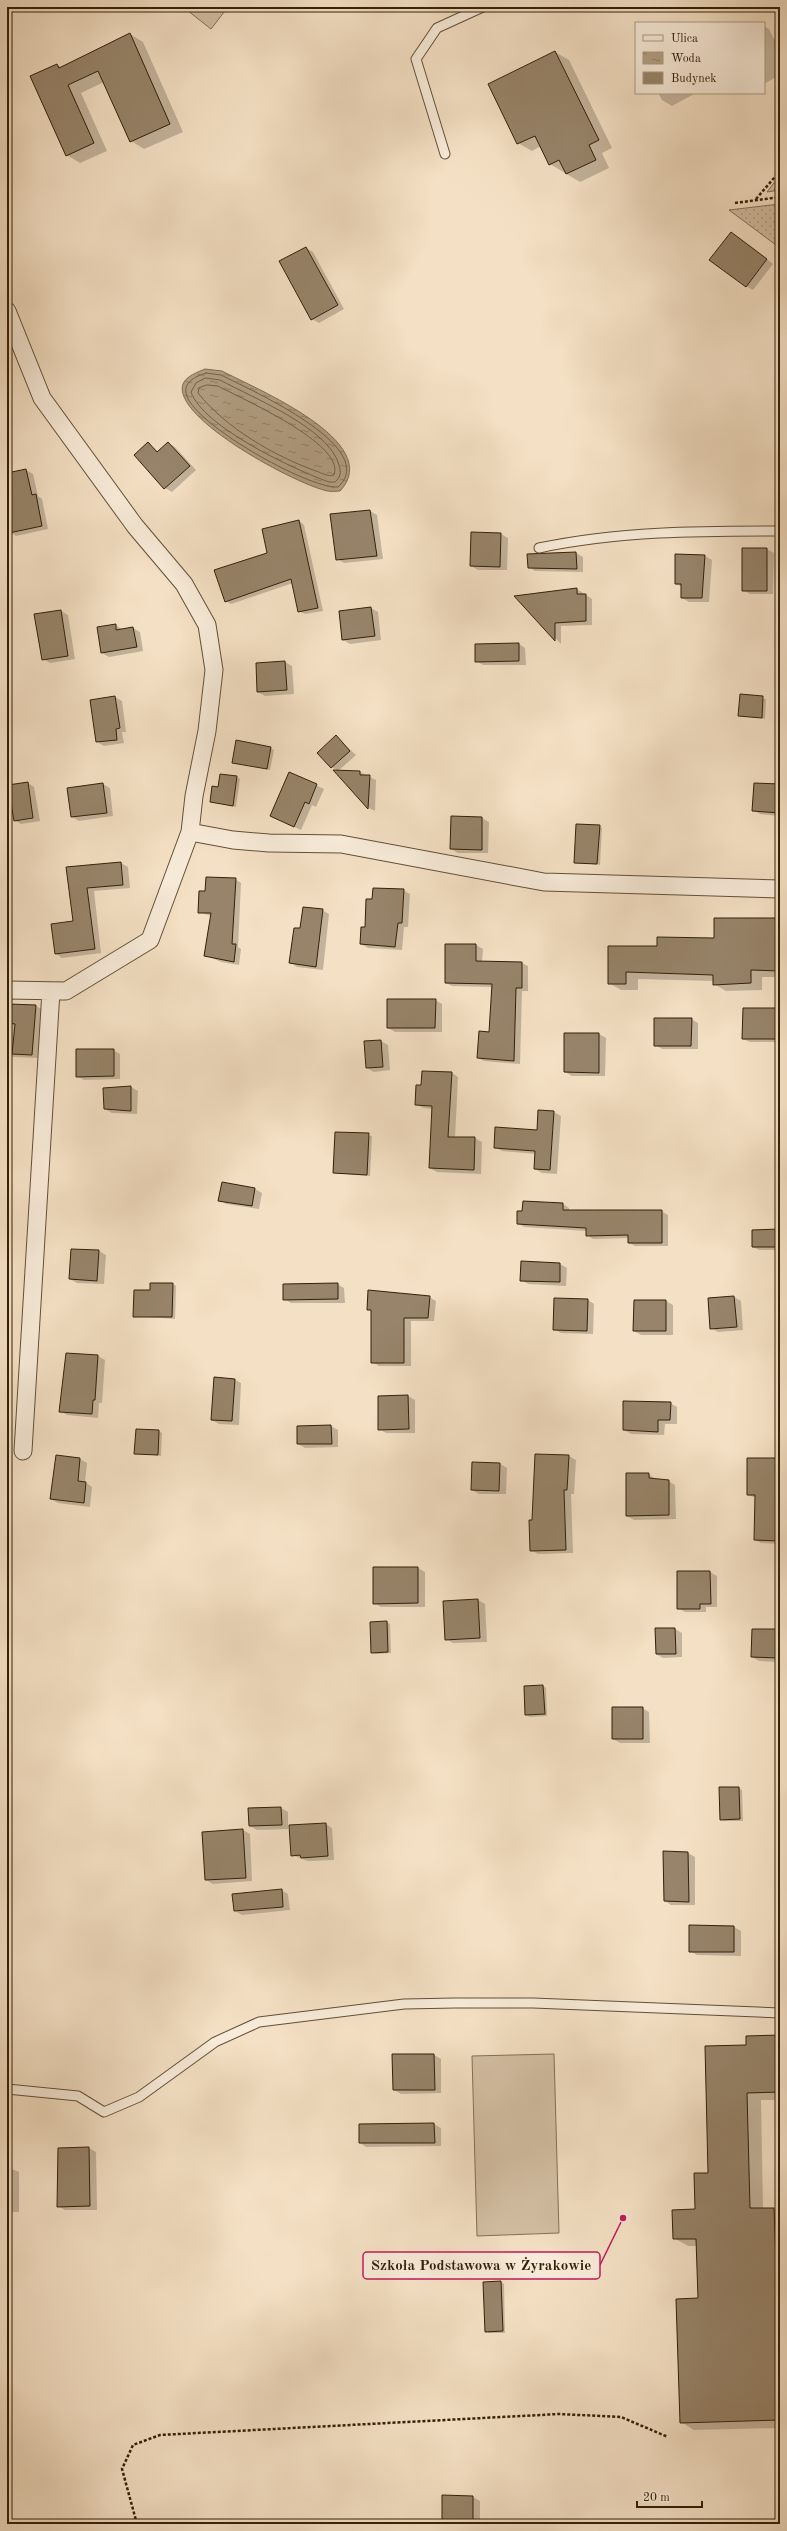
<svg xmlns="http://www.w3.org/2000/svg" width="787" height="2531" viewBox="0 0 787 2531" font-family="'Old Standard TT',serif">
  <defs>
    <pattern id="grass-dots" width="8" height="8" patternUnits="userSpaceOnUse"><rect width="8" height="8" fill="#d3bfa4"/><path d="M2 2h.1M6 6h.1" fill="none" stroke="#b6a48c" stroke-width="1.8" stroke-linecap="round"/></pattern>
    <pattern id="water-ripples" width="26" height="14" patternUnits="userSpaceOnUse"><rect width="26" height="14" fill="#b29f84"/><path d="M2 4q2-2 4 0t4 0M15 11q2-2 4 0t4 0" fill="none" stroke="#91816a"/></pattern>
  </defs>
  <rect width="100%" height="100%" fill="#f4e0c4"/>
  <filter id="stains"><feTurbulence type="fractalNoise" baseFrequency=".005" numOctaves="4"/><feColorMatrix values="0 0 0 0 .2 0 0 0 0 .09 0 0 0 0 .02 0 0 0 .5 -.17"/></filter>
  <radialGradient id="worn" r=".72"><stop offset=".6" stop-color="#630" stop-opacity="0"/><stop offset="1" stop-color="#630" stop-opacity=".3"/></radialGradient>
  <!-- grass -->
  <path fill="url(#grass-dots)" stroke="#827056" d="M 780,175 L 780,190 L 767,192 Z
    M 780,204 L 780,248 L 729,210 Z"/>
  <!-- pitch -->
  <path fill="#d3bfa4" stroke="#827056" d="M 183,7 L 228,7 L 211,29 Z
    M 554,2054 L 559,2233 L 477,2236 L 472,2056 Z"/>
  <!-- water -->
  <path fill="url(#water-ripples)" stroke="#7f6c52" d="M 205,369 L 222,371 C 254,388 386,442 340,491 C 336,491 331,492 328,491 C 299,486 171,418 183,384 C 186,376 198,372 205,369 Z"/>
  <!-- shadow -->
  <path fill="#0003" d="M 764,26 L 769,29 L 780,51 L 774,53 L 780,65 L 780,75 L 764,84 Z
    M 130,34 L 143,42 L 183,132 L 144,149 L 131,141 L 104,82 L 81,93 L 107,151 L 80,163 L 67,155 L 57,65 L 62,68 Z
    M 555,52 L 569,60 L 612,148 L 602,153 L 609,168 L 580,182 L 550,164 L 541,146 L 532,151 L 518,143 Z
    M 658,93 L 696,93 L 672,106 L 662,100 Z
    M 738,237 L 773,264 L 753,290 L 746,286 Z
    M 306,248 L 313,252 L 344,309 L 319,323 L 312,319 Z
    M 168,443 L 175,447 L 196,470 L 172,492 L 165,488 L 148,444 L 159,452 Z
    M 26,470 L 33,474 L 38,496 L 42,499 L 48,529 L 16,536 L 10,532 L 7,516 L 7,474 Z
    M 370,511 L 377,515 L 383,559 L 344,563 L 337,559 Z
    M 299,521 L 304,525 L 323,611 L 305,614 L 299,611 L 293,583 L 231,604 L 226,601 Z
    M 472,533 L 501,534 L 508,538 L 507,570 L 478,570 L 471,566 Z
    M 743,549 L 767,549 L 774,553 L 773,594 L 750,594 L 743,590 Z
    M 576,553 L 583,557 L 583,572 L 535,571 L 529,567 Z
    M 705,556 L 712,560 L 709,602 L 689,602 L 682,598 L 682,587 L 676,584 Z
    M 577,589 L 592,599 L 592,625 L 561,626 L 561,644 L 516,596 Z
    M 371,608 L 378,612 L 381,640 L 350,644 L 343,640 L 340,612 Z
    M 61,611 L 68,615 L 75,659 L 50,663 L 43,659 Z
    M 115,625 L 122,629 L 133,628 L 140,632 L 143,651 L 109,657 L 102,653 Z
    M 519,644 L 525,648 L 526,665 L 483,665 L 476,661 Z
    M 285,662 L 292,666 L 294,694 L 265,696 L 258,692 Z
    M 741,695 L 766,699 L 765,719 L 739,715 Z
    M 115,697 L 122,701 L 126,732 L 122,732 L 124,743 L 104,746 L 97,742 Z
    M 336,737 L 356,755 L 338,771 L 332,767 Z
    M 270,748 L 274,750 L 270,770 L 233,762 Z
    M 335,771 L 360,772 L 376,780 L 375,811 L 369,808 Z
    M 290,773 L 324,789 L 316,807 L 312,805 L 301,830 L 271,816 Z
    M 237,777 L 240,779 L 236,807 L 211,802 L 219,788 Z
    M 28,783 L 34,787 L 40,821 L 21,824 L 14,820 Z
    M 103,784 L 110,788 L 113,816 L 79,821 L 72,817 Z
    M 780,785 L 780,816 L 760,814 L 753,810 Z
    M 452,817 L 482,818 L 489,822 L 488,853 L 458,853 L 451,849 Z
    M 599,826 L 602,828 L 600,865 L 575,862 Z
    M 121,863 L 128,867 L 130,888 L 94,891 L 101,953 L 62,958 L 56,954 L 74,922 L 67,868 Z
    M 235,879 L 241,883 L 238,947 L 241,949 L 239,965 L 221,962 L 206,955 L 211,916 L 199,912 L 206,892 Z
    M 403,890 L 410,894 L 408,927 L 404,927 L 402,950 L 368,948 L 361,944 L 373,900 Z
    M 322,910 L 329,914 L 323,970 L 297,967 L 291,963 L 301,929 Z
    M 780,919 L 780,977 L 762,977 L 762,990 L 726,991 L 714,984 L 714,981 L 638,979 L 638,990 L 621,990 L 609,983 L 658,947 L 715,939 Z
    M 446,945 L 476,945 L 483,949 L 482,962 L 522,963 L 528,966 L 528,991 L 522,991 L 520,1064 L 484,1061 L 478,1058 L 490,1033 L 493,987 L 452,986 L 446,983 Z
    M 435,1000 L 442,1004 L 442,1032 L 395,1032 L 388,1028 Z
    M 10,1005 L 36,1006 L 43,1010 L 39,1058 L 13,1057 L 7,1053 Z
    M 776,1009 L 780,1012 L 780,1042 L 750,1042 L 743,1039 Z
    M 691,1019 L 698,1023 L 698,1049 L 662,1049 L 655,1045 Z
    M 599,1034 L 606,1038 L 605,1076 L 572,1076 L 565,1072 Z
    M 381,1041 L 388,1045 L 390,1070 L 374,1072 L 367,1068 Z
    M 113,1050 L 120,1054 L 120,1079 L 84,1080 L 77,1076 Z
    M 452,1073 L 458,1077 L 455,1138 L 475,1138 L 482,1142 L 481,1174 L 437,1172 L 430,1168 L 433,1109 L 423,1108 L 416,1104 L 422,1086 Z
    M 131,1087 L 138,1091 L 137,1114 L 112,1113 L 105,1109 Z
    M 554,1112 L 561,1116 L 557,1174 L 542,1173 L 535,1169 L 536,1154 L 502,1151 L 495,1147 L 538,1131 Z
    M 336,1133 L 372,1136 L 370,1176 L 334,1173 Z
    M 223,1183 L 255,1189 L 262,1193 L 259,1209 L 226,1204 L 219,1200 Z
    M 563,1204 L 569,1208 L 569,1211 L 661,1211 L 668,1215 L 668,1246 L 635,1246 L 629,1243 L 629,1238 L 593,1239 L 587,1235 L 587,1231 L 524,1227 L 518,1223 Z
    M 780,1230 L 780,1250 L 759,1250 L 753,1247 Z
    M 99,1251 L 106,1255 L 104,1284 L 77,1283 L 70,1279 Z
    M 522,1262 L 560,1264 L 567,1268 L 566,1286 L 528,1284 L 521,1280 Z
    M 173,1284 L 176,1286 L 175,1319 L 134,1316 L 151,1291 Z
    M 337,1284 L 344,1288 L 345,1303 L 291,1303 L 284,1299 Z
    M 429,1297 L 436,1301 L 434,1321 L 411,1321 L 411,1366 L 379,1366 L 372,1362 L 372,1312 L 368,1309 Z
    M 734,1297 L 741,1301 L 743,1330 L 718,1332 L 711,1328 Z
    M 588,1300 L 594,1304 L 593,1334 L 561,1333 L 554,1329 Z
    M 666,1301 L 673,1305 L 673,1335 L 641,1335 L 634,1331 Z
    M 66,1354 L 98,1356 L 105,1360 L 102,1403 L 99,1403 L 98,1418 L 67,1415 L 60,1411 Z
    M 235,1380 L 241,1383 L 239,1425 L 219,1424 L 212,1420 Z
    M 408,1396 L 415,1400 L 415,1433 L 386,1433 L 379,1429 Z
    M 670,1403 L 677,1407 L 677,1424 L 665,1424 L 664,1435 L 631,1434 L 624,1430 Z
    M 331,1426 L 338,1430 L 338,1447 L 305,1448 L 298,1444 L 298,1427 Z
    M 159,1431 L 162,1433 L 161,1456 L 135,1453 Z
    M 57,1456 L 80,1459 L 87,1463 L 85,1482 L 92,1487 L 90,1507 L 58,1503 L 51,1499 Z
    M 569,1456 L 576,1460 L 574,1494 L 571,1494 L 573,1553 L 538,1554 L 531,1550 Z
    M 748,1459 L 780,1459 L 780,1544 L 761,1543 L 755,1540 L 756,1498 L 748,1495 Z
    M 500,1464 L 507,1468 L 506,1494 L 479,1494 L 472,1490 Z
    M 649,1474 L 656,1480 L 668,1481 L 675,1485 L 676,1519 L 634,1520 L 627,1516 Z
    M 418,1568 L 425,1572 L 425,1607 L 381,1607 L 374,1603 Z
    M 710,1572 L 717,1576 L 717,1607 L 706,1607 L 706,1612 L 685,1612 L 678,1608 Z
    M 478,1600 L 485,1604 L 487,1642 L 453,1643 L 446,1639 Z
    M 387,1622 L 390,1624 L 391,1653 L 375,1654 L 372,1652 Z
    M 656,1629 L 675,1629 L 682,1633 L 682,1657 L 663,1658 L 656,1654 Z
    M 778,1630 L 780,1662 L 759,1661 L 752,1657 Z
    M 543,1686 L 546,1688 L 547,1716 L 530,1717 L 526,1715 L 525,1687 Z
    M 642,1708 L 649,1712 L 650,1743 L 620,1743 L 613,1739 Z
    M 739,1788 L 742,1790 L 743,1821 L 724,1821 L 721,1819 Z
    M 281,1808 L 288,1812 L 288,1829 L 257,1830 L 250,1826 Z
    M 326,1824 L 332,1828 L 334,1860 L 308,1861 L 292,1855 Z
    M 243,1830 L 250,1834 L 252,1881 L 213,1884 L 206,1880 Z
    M 688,1853 L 695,1857 L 695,1905 L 671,1905 L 665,1901 Z
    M 281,1890 L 288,1894 L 290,1910 L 242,1915 L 235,1911 Z
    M 690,1926 L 734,1927 L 741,1931 L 741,1956 L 697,1955 L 690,1951 Z
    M 780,2037 L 780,2100 L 761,2100 L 763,2209 L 774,2209 L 780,2212 L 780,2428 L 694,2430 L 681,2422 L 699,2299 L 697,2246 L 688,2246 L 674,2238 L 696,2210 L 709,2174 L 747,2046 Z
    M 434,2055 L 441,2059 L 441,2093 L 401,2094 L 394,2090 Z
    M 434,2124 L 441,2128 L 441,2146 L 366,2147 L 360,2143 L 360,2125 Z
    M 89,2148 L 96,2152 L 97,2210 L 65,2210 L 58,2206 L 59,2149 Z
    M 7,2167 L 19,2172 L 19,2212 L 7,2212 Z
    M 501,2282 L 504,2284 L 505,2333 L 489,2333 L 486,2331 Z
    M 473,2497 L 480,2501 L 480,2524 L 443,2524 Z"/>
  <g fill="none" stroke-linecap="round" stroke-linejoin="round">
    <!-- shore -->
    <path stroke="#726046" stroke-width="1" d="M 206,373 L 221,375 C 246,388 382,447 338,487 C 308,489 190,422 186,393 C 184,381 197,376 206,373 Z
      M 206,378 L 220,380 C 253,398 329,428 339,465 C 341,472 341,477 335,482 L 329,482 C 295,470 203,427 191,392 L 196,383 Z
      M 207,385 L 218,386 C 240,398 346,444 334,475 C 328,477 322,473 316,471 C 274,456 226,428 198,393 L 199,388 Z"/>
  </g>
  <!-- building -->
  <path fill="#97846a" stroke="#322008" d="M 130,33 L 170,124 L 130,142 L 98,71 L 68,85 L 94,143 L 66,156 L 30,76 L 57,64 L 59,68 Z
    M 555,51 L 599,140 L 589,145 L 596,160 L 566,174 L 559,160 L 549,165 L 535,136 L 517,144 L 488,84 Z
    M 731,232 L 767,259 L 746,287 L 709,260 Z
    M 306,247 L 338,305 L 311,320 L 279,261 Z
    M 148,442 L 157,452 L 168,442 L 190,466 L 164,489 L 134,455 Z
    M 26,469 L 32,495 L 36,494 L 42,526 L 9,533 L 7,521 L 7,473 Z
    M 370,510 L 377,556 L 336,560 L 330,514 Z
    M 299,520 L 318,608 L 298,612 L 291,579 L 225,602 L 214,570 L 267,553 L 262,529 Z
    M 471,532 L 501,533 L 500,567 L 470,566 Z
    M 742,548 L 767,548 L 767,591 L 742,591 Z
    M 576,552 L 577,569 L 528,568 L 527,554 Z
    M 675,554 L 705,555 L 702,598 L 681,598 L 681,584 L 675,584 Z
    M 577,588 L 577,594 L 586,594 L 586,621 L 555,623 L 555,641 L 514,596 Z
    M 371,607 L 375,636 L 342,640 L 339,611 Z
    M 61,610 L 68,656 L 42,660 L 34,614 Z
    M 116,624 L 116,630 L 133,627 L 137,647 L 101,653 L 97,627 Z
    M 519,643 L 519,661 L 475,662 L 475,644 Z
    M 285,661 L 287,690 L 257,692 L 256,663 Z
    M 740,694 L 763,696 L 762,718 L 738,716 Z
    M 115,696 L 120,728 L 116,729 L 117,740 L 96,742 L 90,700 Z
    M 336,735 L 350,751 L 331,768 L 317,753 Z
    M 236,740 L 271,747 L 267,769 L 232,763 Z
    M 333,770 L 360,771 L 360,775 L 370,775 L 368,809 Z
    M 289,772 L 317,784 L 309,804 L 305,802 L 294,827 L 270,816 Z
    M 220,774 L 237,776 L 233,806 L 210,802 L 212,786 L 218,787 Z
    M 28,782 L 33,818 L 14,821 L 8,785 Z
    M 103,783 L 107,813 L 71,817 L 67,788 Z
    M 754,783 L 780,784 L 780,813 L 752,811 Z
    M 451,816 L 482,817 L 482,850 L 450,849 Z
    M 576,824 L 600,825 L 597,864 L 574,863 Z
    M 121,862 L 123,885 L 87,888 L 95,949 L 55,954 L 51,924 L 73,921 L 66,867 Z
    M 206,877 L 236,878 L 232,944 L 236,944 L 234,962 L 204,956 L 211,913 L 198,913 L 199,891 L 205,891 Z
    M 373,888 L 404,889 L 402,923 L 398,923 L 395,947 L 360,944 L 361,927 L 365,927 L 366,899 L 372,899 Z
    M 303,907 L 323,909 L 316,967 L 289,963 L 294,928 L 300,928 Z
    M 714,918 L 780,918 L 780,971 L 751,970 L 751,983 L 713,985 L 713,975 L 626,972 L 626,984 L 608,984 L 608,946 L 657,946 L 657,937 L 714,938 Z
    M 445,944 L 476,944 L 476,961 L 522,962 L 522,988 L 516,988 L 514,1061 L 477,1058 L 479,1031 L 489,1032 L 492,984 L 445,983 Z
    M 387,999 L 436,999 L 435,1028 L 387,1028 Z
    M 9,1004 L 36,1005 L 32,1055 L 12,1054 L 15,1024 L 8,1023 Z
    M 743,1008 L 776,1008 L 776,1039 L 742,1039 Z
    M 654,1018 L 692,1018 L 691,1046 L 654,1046 Z
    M 564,1033 L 599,1033 L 599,1073 L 564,1072 Z
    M 381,1040 L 383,1067 L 366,1068 L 364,1041 Z
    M 76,1049 L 114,1049 L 114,1076 L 76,1077 Z
    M 422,1071 L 452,1072 L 448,1137 L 475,1137 L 474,1170 L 429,1168 L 432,1106 L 415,1105 L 416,1085 L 421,1085 Z
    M 131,1086 L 131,1111 L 104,1109 L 103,1088 Z
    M 538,1110 L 554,1111 L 550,1170 L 534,1169 L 535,1151 L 494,1148 L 495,1127 L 537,1130 Z
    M 335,1132 L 369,1133 L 367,1175 L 333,1173 Z
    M 222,1182 L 255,1188 L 252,1206 L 218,1201 Z
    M 523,1201 L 563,1203 L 563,1210 L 662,1210 L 662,1243 L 628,1243 L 628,1235 L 586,1236 L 586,1228 L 517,1224 L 517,1211 L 522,1211 Z
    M 780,1229 L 780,1247 L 752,1247 L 752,1230 Z
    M 71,1249 L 99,1250 L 97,1281 L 69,1279 Z
    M 521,1261 L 560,1263 L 560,1282 L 520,1281 Z
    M 150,1283 L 173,1283 L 172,1317 L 133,1317 L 134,1290 L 150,1290 Z
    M 338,1283 L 338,1299 L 283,1300 L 283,1284 Z
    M 368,1290 L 430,1296 L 428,1318 L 404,1318 L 404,1363 L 371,1363 L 371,1310 L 367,1310 Z
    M 734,1296 L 737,1327 L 710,1329 L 708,1298 Z
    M 554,1298 L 588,1299 L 587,1331 L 553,1330 Z
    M 634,1300 L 666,1300 L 666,1331 L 633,1331 Z
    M 66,1353 L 98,1355 L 95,1400 L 93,1400 L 92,1414 L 59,1412 Z
    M 214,1377 L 235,1379 L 232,1421 L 211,1420 Z
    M 408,1395 L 409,1429 L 378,1430 L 378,1396 Z
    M 623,1401 L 671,1402 L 670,1420 L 658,1420 L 658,1432 L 623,1430 Z
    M 331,1425 L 332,1444 L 297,1444 L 297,1426 Z
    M 136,1429 L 159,1430 L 158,1455 L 134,1454 Z
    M 535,1454 L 569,1455 L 567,1490 L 564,1490 L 566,1550 L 530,1551 L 529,1520 L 532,1520 Z
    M 56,1455 L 80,1458 L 78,1481 L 86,1482 L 84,1503 L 50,1499 Z
    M 747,1458 L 779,1458 L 779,1541 L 754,1540 L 755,1495 L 747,1495 Z
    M 472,1462 L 500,1463 L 499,1491 L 471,1490 Z
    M 626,1473 L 649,1473 L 649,1478 L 669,1480 L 669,1515 L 626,1516 Z
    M 373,1567 L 418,1567 L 418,1603 L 373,1604 Z
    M 677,1571 L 710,1571 L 711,1604 L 700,1604 L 700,1609 L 677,1609 Z
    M 478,1599 L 480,1638 L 445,1640 L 443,1601 Z
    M 387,1621 L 388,1652 L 371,1653 L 370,1622 Z
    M 655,1628 L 675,1628 L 676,1654 L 656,1654 Z
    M 752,1629 L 779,1629 L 778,1658 L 751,1657 Z
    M 543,1685 L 545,1714 L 525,1715 L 524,1686 Z
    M 612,1707 L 643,1707 L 643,1739 L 612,1739 Z
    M 719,1787 L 739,1787 L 740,1819 L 720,1820 Z
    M 281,1807 L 282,1825 L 249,1826 L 248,1808 Z
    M 326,1823 L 328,1856 L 301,1858 L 300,1855 L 291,1856 L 289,1825 Z
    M 243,1829 L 246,1878 L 205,1880 L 202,1832 Z
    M 663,1851 L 688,1852 L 689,1902 L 664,1901 Z
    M 282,1889 L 283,1907 L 234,1911 L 232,1894 Z
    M 689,1925 L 734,1926 L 734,1952 L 689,1952 Z
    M 780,2035 L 780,2092 L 747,2093 L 750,2208 L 774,2208 L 776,2263 L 780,2263 L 780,2420 L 680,2423 L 676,2299 L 698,2298 L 696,2239 L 673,2239 L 672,2210 L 695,2209 L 694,2173 L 708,2173 L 705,2046 L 746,2045 L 746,2036 Z
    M 392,2054 L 434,2054 L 435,2090 L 393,2090 Z
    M 434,2123 L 435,2143 L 359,2143 L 359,2124 Z
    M 89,2147 L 90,2206 L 57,2207 L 58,2148 Z
    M 501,2281 L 503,2331 L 485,2332 L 483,2282 Z
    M 442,2495 L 473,2496 L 473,2524 L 442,2524 Z"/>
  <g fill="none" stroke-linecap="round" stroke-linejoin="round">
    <!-- service casing -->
    <g stroke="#625037" stroke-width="11">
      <path id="service" d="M 445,154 L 416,59 L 437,28 L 483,7
        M 539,548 C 619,531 698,531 780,531
        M 7,2089 L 78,2096 L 104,2112 L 139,2097 L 215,2042 L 259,2022 L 404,2004 L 455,2003 L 533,2003 L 780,2013"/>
    </g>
    <!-- minor casing -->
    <g stroke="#625037" stroke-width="19">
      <path id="minor" d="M 7,311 L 42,398 L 135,526 L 184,584 L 207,625 L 214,670 L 207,731 L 194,796 L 190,832 L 150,940 L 66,991 L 7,990
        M 190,832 L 233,840 L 269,843 L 341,844 L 544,882 L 780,889
        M 23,1451 L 51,991"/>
    </g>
    <!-- path -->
    <path stroke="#322008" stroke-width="2.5" stroke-dasharray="3 2" stroke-linecap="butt" d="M 756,199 L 780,171
      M 735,203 L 780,197
      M 137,2524 L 122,2469 L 133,2445 L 160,2435 L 559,2414 L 621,2417 L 668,2437"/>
    <!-- service -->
    <use href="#service" stroke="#f8ebd9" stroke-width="9"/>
    <!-- minor -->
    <use href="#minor" stroke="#f8ebd9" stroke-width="17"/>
  </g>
  <!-- callouts -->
  <path fill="none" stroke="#c2185b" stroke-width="1.5" d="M623 2218L600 2265"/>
  <circle fill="#c2185b" stroke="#f8ebd9" stroke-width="1.5" cx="623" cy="2218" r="4"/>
  <rect fill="#f8ebd9" stroke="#c2185b" stroke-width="1.5" x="363" y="2252" width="237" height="27" rx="4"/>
  <g font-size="15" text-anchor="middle" font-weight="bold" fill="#322008">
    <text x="481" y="2270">Szkoła Podstawowa w Żyrakowie</text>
  </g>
  <!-- margin -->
  <rect width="787" height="2531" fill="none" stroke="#f4e0c4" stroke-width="24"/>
  <rect x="8" y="8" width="771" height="2515" fill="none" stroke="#322008" stroke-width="2"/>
  <rect x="12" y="12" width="763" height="2507" fill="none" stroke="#322008"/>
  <!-- legend -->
  <rect x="635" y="22" width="130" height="72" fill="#f8ebd9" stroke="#a99a85"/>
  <rect x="643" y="35" width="20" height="6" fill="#f8ebd9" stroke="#a99a85"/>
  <text x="671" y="42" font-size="12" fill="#322008">Ulica</text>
  <rect x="643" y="52" width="20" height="12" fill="url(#water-ripples)" stroke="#a99a85"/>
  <text x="671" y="62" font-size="12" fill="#322008">Woda</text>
  <rect x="643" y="72" width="20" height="12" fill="#97846a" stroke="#a99a85"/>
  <text x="671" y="82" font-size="12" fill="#322008">Budynek</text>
  <!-- scale -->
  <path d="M637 2501v6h65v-6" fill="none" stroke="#322008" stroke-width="2"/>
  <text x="643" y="2501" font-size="12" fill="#322008" stroke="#f8ebd9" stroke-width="3" paint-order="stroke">20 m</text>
  <rect width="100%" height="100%" filter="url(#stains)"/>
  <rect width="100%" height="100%" fill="url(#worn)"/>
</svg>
